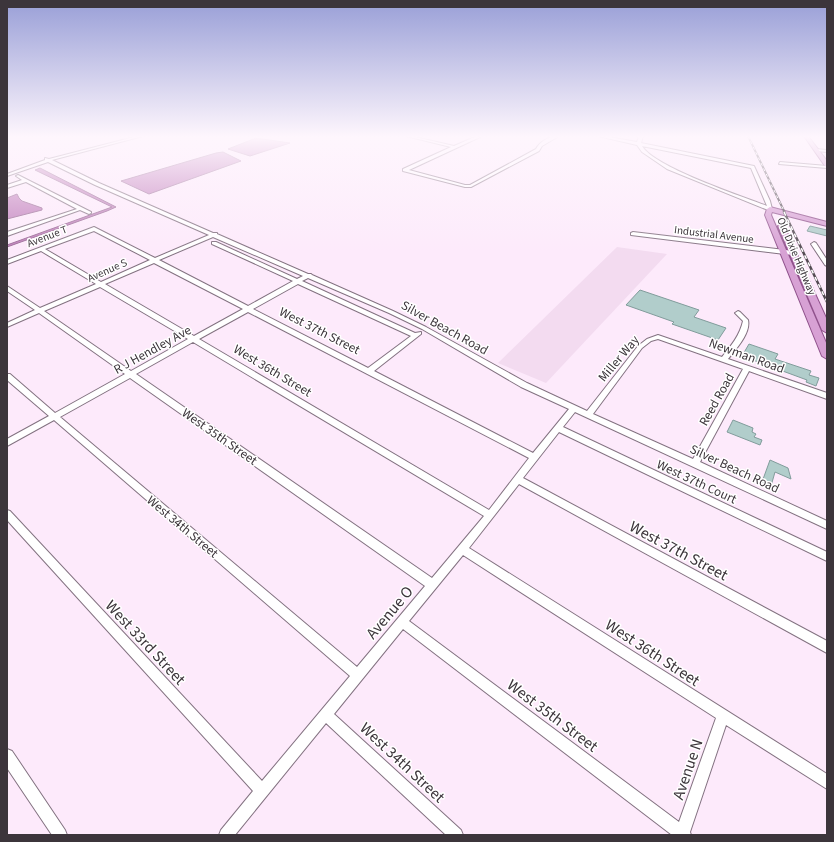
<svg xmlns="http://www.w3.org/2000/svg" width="834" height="842" viewBox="0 0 834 842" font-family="'Source Sans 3',sans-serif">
  <rect width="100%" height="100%" fill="#fdeafb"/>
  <!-- built -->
  <path fill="#f3dbf0" d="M 617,247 L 667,254 L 546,383 L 498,363 Z"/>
  <!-- water -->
  <path fill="#c280bd" stroke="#9a6a96" d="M 256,138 L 290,143 L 250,156 L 228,149 Z
    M 223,152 L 241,161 L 149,194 L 121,181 L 216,153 Z
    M 40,168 L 116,207 L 107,211 L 7,247 L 7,245 L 112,207 L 35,170 Z
    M 17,194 L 19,198 L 22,201 L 42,208 L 42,210 L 7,219 L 7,198 Z"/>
  <!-- building -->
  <path fill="#b1cdcb" stroke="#819c9b" d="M 810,226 L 827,230 L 827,236 L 807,231 Z
    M 640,290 L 699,310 L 694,317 L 726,328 L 718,340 L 672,324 L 674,322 L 626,305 Z
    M 749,344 L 778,354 L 775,359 L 811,371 L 809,375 L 819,378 L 816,386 L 806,382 L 807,380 L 742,356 Z
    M 733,420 L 753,428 L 752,432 L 756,434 L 754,437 L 762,440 L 760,445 L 727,432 Z
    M 770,460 L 788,468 L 791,479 L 775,472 L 771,486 L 762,482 Z"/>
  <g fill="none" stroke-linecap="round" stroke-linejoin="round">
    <!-- minor casing -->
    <g stroke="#837281" stroke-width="2">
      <path id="minor" d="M 138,136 L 143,136 L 52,160 L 99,183 L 213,233 L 217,233 L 217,234 L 308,274 L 311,274 L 312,275 L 393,311 L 426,327 L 527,383 L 587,411 L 638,346 L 647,339 L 658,335 L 722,357 C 731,346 740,335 743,321 L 735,313 L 738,311 L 740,312 L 748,320 C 751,333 736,349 728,359 L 827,393 L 827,399 L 749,371 L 700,462 L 827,521 L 827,529 L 575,412 L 563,427 L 827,552 L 827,561 L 559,432 L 523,478 L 827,641 L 827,653 L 519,484 L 469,548 L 827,774 L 827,789 L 726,725 L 690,832 L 691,835 L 672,835 L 403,629 L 334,714 L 461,830 L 463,835 L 446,835 L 326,723 L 235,835 L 219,835 L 221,830 L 253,791 L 7,520 L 7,510 L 10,511 L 262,781 L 350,676 L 54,420 L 7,446 L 7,439 L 49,416 L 7,380 L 7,374 L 10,374 L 55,413 L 125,374 L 39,313 L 7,327 L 7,323 L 35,310 L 7,291 L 7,286 L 40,308 L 96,284 L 41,251 L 7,264 L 7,260 L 94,227 L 155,258 L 209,235 L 95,185 L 48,162 L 7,176 L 7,174 L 45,160 L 45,158 L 49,159 ZM 94,231 L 150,260 L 101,282 L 45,249 ZM 213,237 L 303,276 L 297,279 L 216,242 L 212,242 L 212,244 L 293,281 L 248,306 L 159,260 ZM 154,263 L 243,309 L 194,336 L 105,284 ZM 308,278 L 389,313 L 422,329 L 521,387 L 569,409 L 533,453 L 374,371 L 421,334 L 421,332 L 415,333 L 302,281 ZM 298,284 L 411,336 L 368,368 L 253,309 ZM 100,287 L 188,339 L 131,371 L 44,311 ZM 248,312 L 529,458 L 489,510 L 199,339 ZM 658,339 L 743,369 L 693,459 L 593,414 L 642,348 L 651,341 ZM 193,342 L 484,516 L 432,578 L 136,374 ZM 130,378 L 425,586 L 357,667 L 60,417 ZM 463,555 L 716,718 L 679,822 L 409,621 Z
        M 406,136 L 411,136 L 454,146 L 477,136 L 481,136 L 480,137 L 409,170 L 465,185 L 470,185 L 536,149 C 539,142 551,135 559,136 L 542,146 L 539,151 L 471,187 L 465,187 L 403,171 L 403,169 L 451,147 Z
        M 598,136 L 603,136 L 637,142 L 639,136 L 643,136 L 641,143 L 754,166 L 770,201 L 772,209 L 768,210 L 667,169 L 642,152 L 637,145 ZM 642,146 L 751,168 L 767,206 C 741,196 654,167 642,146 Z
        M 815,149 L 827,150 L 827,152 L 816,151 Z
        M 780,162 L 827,166 L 827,168 L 779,164 Z
        M 18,175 L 91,212 L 91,213 L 89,214 L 80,210 L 7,236 L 7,232 L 77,209 L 26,182 L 7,188 L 7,185 L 22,180 L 16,176 Z
        M 633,232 L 793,251 L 796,253 L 793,255 L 631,235 L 631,233 Z
        M 814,242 L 816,243 L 827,260 L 827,266 L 825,265 L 811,244 Z
        M 7,749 L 12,751 L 65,830 L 67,835 L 52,835 L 7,768 Z"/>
    </g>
    <!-- major casing -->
    <g stroke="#90528c" stroke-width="2">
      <path id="major" d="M 804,136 L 808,136 L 827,161 L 827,167 L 825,166 Z
        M 770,207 L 827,222 L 827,226 L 772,212 L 771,215 L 827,345 L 827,359 L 822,356 L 765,215 L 767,209 Z
        M 781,224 L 784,226 L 827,320 L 827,333 L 822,330 L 778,226 Z"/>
    </g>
    <!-- minor -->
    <use href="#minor" fill="#fff" fill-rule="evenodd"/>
    <!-- major -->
    <use href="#major" fill="#d7a1d4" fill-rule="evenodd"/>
    <!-- rail-far1 casing -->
    <g stroke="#534b52" stroke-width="2">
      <path id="rail-far1" d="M 748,136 L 785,213"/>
    </g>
    <!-- rail casing -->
    <g stroke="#534b52" stroke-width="2.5">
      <path id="rail" d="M 784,212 L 827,302"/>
    </g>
    <!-- rail-far1 -->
    <use href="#rail-far1" stroke="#fff" stroke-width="1" stroke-dasharray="3" stroke-linecap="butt"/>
    <!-- rail -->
    <use href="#rail" stroke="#fff" stroke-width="1.5" stroke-dasharray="4" stroke-linecap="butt"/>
  </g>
  <!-- sky -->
  <linearGradient id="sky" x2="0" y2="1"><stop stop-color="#999fd7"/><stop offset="0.54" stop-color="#fef6fd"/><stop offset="1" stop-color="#fef6fd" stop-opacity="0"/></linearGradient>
  <rect width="834" height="253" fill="url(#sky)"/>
  <g text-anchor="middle" stroke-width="3" stroke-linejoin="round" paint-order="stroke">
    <!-- far-street labels -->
    <g font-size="11" fill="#3c353b" stroke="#fff">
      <text transform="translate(714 234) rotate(7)" y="4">Industrial Avenue</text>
      <text transform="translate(47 236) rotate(-21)" y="4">Avenue T</text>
      <text transform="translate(797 256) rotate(67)" y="4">Old Dixie Highway</text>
      <text transform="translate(107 270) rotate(-24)" y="4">Avenue S</text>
    </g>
    <!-- street labels -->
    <g font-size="13" fill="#3c353b" stroke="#fff">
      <text transform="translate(445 327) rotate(29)" y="5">Silver Beach Road</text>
      <text transform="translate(320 330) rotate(27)" y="5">West 37th Street</text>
      <text transform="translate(152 349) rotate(-29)" y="5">R J Hendley Ave</text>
      <text transform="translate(747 355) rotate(20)" y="5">Newman Road</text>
      <text transform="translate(618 358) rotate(-50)" y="5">Miller Way</text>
      <text transform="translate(273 370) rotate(31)" y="5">West 36th Street</text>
      <text transform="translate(716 399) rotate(-61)" y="5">Reed Road</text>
      <text transform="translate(220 436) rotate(35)" y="5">West 35th Street</text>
      <text transform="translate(735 468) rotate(25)" y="5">Silver Beach Road</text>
      <text transform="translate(697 481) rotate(25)" y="5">West 37th Court</text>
      <text transform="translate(183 526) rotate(40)" y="5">West 34th Street</text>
    </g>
    <!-- near-street labels -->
    <g font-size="16" fill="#3c353b" stroke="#fff">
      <text transform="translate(679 550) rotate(28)" y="6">West 37th Street</text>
      <text transform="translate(389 612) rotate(-50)" y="6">Avenue O</text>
      <text transform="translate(146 642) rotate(47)" y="6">West 33rd Street</text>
      <text transform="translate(653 652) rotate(33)" y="6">West 36th Street</text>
      <text transform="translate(553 715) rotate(37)" y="6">West 35th Street</text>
      <text transform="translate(403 762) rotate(43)" y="6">West 34th Street</text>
      <text transform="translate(687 769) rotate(-71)" y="6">Avenue N</text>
    </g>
  </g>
  <!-- border -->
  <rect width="834" height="842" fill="none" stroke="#3c353b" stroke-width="16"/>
</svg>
